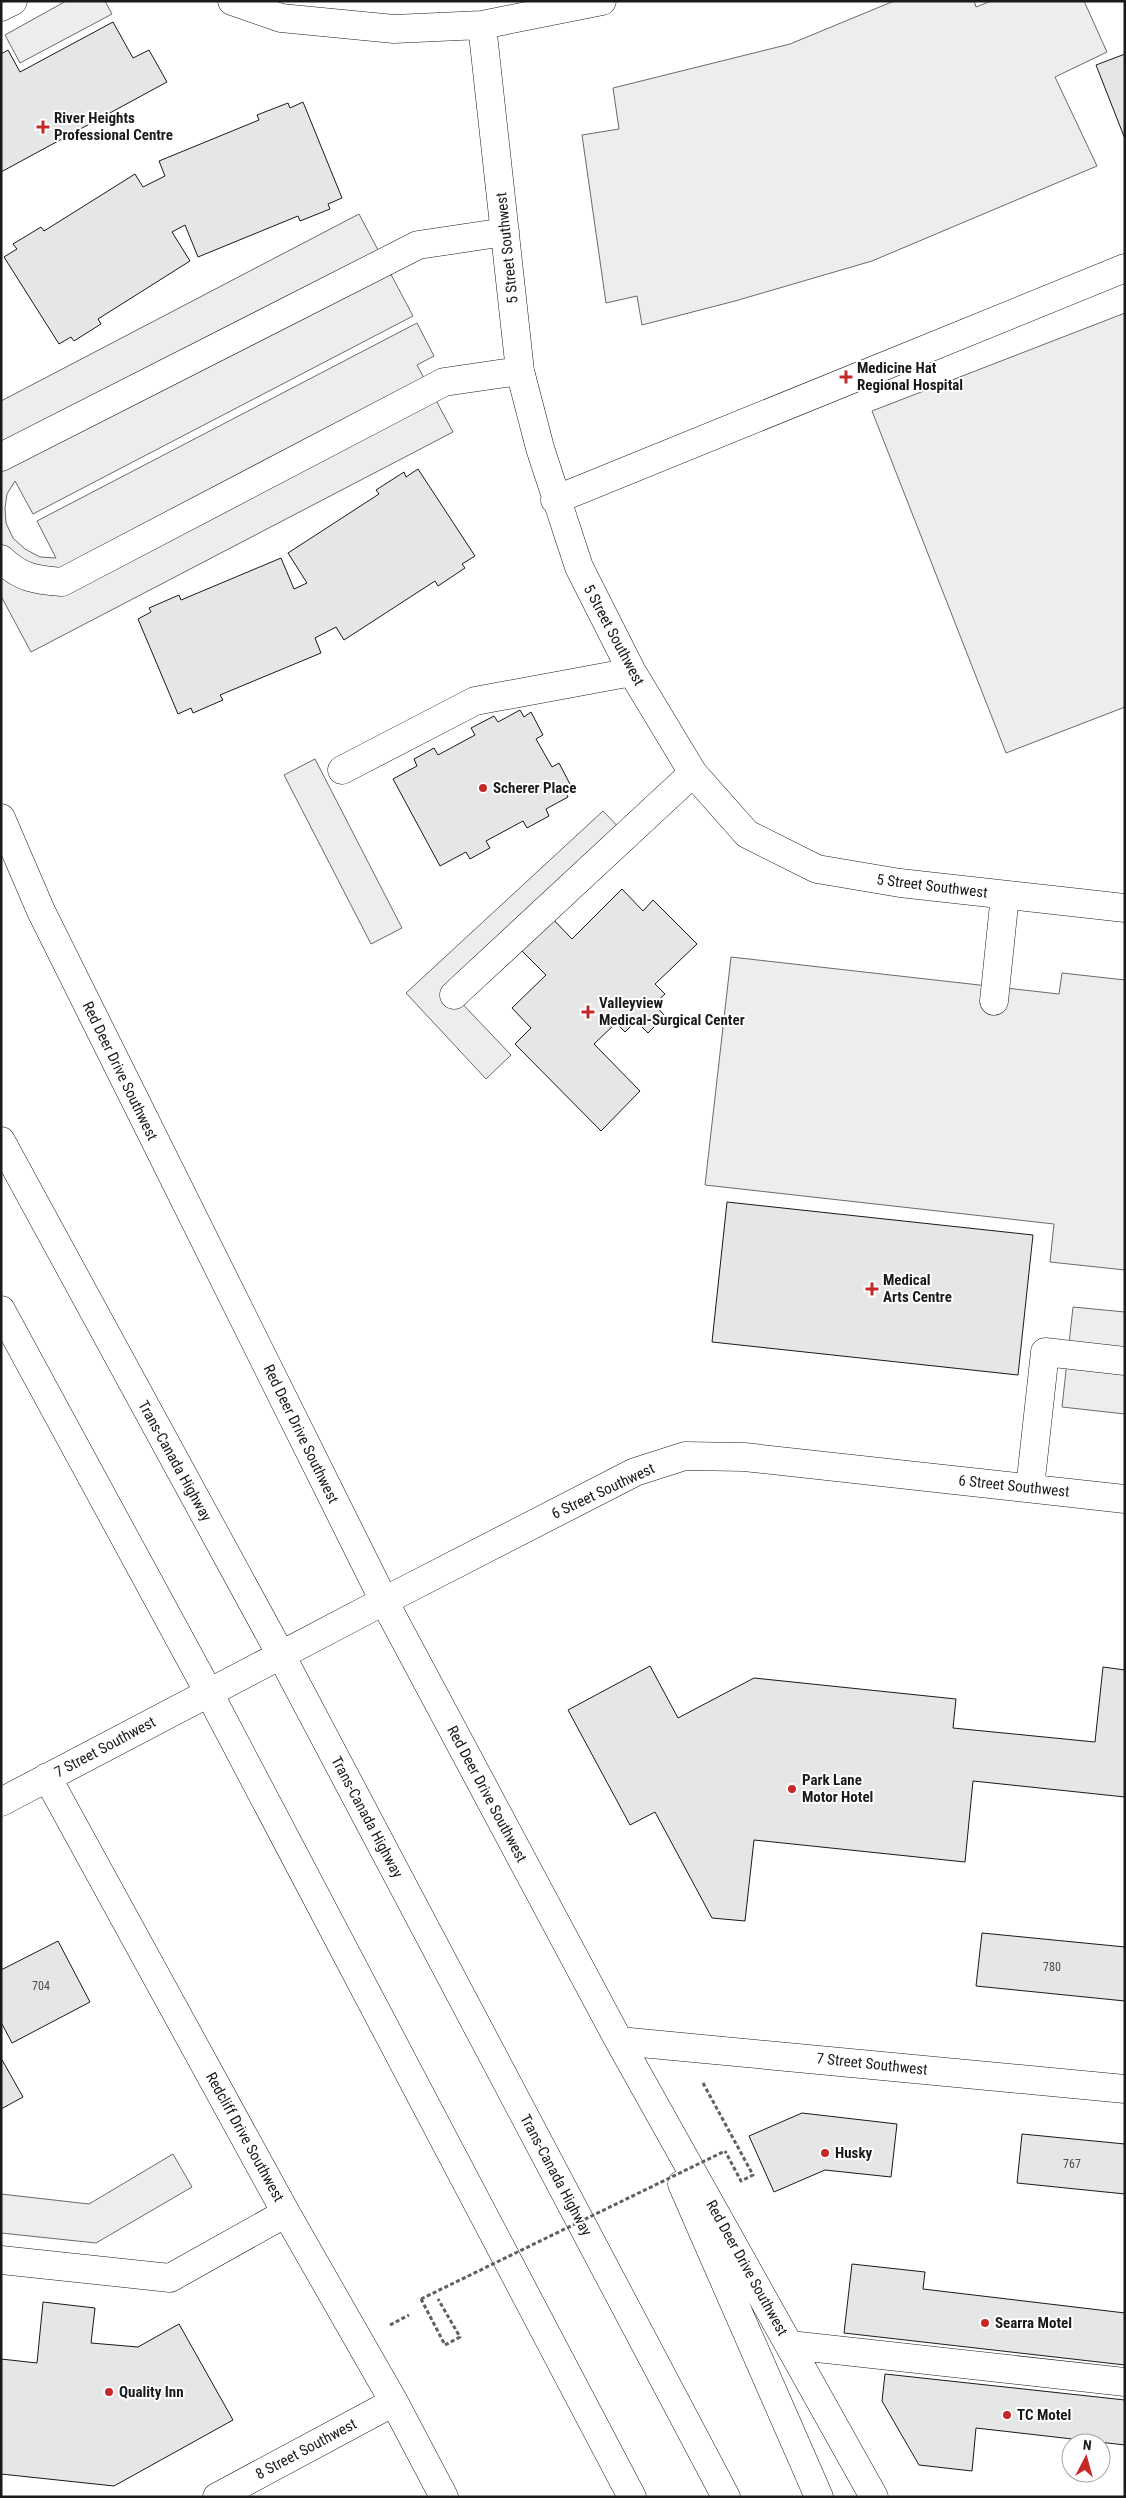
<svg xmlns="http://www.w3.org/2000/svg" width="1126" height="2498" viewBox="0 0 1126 2498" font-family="'Roboto Condensed',sans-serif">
  <rect width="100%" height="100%" fill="#fff"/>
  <!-- parking -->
  <path fill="#ededed" stroke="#6a6a6a" d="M 66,1 L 105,1 L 112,14 L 20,63 L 5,35 Z
    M 894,1 L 974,1 L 976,7 L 991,1 L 1084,1 L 1107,52 L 1055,77 L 1097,166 L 872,261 L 735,301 L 642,325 L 637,296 L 606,303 L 582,135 L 619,129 L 613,88 L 790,44 Z
    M 359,214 L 413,316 L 33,514 L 15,481 L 7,494 L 5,508 L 6,523 L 13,538 L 25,549 L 40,557 L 56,558 L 37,521 L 417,323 L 434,356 L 417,365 L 453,432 L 31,652 L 1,596 L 1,401 Z
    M 1125,313 L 1125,707 L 1006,753 L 872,411 Z
    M 315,759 L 402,928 L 371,944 L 284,775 Z
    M 603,811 L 626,835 L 454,995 L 511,1055 L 486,1079 L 406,993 Z
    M 731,957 L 1059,994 L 1062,973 L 1125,980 L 1125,1270 L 1050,1262 L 1054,1224 L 705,1185 Z
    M 1073,1307 L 1125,1312 L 1125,1414 L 1062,1407 Z
    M 173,2154 L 192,2187 L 96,2243 L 1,2233 L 1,2194 L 89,2204 Z"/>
  <!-- building -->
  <path fill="#e6e6e6" stroke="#1a1a1a" d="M 113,22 L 133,58 L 149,50 L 167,82 L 1,172 L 1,54 L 8,50 L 20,72 Z
    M 1125,54 L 1125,139 L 1096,65 Z
    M 303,102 L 342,198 L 328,204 L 330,209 L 300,221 L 298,216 L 198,257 L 185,225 L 172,232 L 190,261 L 98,319 L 101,324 L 74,341 L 71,337 L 59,344 L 4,257 L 17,249 L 13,244 L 41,227 L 44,231 L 135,174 L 143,187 L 165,176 L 159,161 L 259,120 L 257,115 L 288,103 L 290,108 Z
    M 418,469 L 475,556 L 462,564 L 465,568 L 438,586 L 435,581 L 344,640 L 336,627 L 315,638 L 321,653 L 220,695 L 223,700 L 193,713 L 191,708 L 178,714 L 138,619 L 151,612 L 149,608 L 179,595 L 181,600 L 281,558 L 294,589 L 307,583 L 288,553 L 379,494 L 376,490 L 404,472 L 406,477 Z
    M 520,710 L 524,717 L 531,712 L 543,735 L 536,739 L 552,767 L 559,763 L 571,786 L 564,790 L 568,797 L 546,809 L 549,816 L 527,828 L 523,821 L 486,841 L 490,848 L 470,859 L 466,852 L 440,866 L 393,779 L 417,766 L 414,759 L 434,748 L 438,755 L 475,735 L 471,728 L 494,716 L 498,722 Z
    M 622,889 L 643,911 L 653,900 L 697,944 L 655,984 L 665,994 L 654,1004 L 665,1016 L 648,1033 L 636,1021 L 625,1032 L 616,1023 L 594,1044 L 640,1091 L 601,1131 L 515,1044 L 531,1028 L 512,1008 L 546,975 L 519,948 L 551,917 L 572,939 Z
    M 727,1202 L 1033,1235 L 1018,1375 L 712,1342 Z
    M 650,1666 L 678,1718 L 754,1678 L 956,1699 L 953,1728 L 1095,1742 L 1103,1667 L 1125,1670 L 1125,1797 L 973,1781 L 965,1862 L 754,1840 L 745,1921 L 712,1918 L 655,1812 L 630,1825 L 568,1710 Z
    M 982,1933 L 1125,1947 L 1125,2001 L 976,1986 Z
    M 58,1941 L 90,2002 L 12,2043 L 1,2022 L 1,1970 Z
    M 1,2058 L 23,2097 L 1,2109 Z
    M 802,2113 L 897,2124 L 891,2177 L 825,2170 L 774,2192 L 749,2136 Z
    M 1022,2134 L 1125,2144 L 1125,2194 L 1017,2183 Z
    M 852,2264 L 925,2272 L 923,2289 L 1125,2313 L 1125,2365 L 844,2333 Z
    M 43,2302 L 95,2308 L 91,2343 L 138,2347 L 179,2324 L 233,2420 L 114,2486 L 1,2474 L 1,2359 L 37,2363 Z
    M 885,2374 L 1125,2400 L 1125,2445 L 976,2428 L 972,2471 L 919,2465 L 882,2401 Z"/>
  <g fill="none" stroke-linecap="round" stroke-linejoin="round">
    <!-- minor casing -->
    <g stroke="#1a1a1a" stroke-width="29">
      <path id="minor" d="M 232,1 L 281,18 L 394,29 L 482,25 L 602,1
        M 1,7 L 13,1
        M 482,25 L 520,371 L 540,448 L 579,567 L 632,672 L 693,773 L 747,834 L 817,869 L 900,883 L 1125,908
        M 1,457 L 418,245 L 505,232
        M 555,500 L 1125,268
        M 1,559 C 21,578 35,580 62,582 L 444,382 L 520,371
        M 342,770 L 475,701 L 632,672
        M 1,818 L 41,911 L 384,1601 L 619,2041 L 874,2497
        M 454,995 L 693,773
        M 994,1001 L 1005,895
        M 1030,1488 L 1045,1352 L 1125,1361
        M 47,1777 L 286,2213 L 394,2402 L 444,2497
        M 1,1802 L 384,1601 L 635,1472 L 685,1456 L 744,1457 L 1125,1499
        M 619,2041 L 1125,2089
        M 682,2184 L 819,2497
        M 1,2260 L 170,2278 L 286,2213
        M 790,2345 L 1125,2382
        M 217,2497 L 394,2402"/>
    </g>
    <!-- highway casing -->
    <g stroke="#1a1a1a" stroke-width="29">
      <path id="highway" d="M 1,1141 L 281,1655 L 726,2497
        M 1,1310 L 209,1693 L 632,2497"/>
    </g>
    <!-- path -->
    <path stroke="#5f5f5f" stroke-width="3" stroke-dasharray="4 2.5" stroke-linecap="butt" d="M 703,2083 L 753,2175 L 741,2181 L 725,2151
      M 421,2299 L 445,2345 L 460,2337 L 438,2299
      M 390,2325 L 409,2315"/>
    <!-- minor -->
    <use href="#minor" stroke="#fff" stroke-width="28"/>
    <!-- highway -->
    <use href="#highway" stroke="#fff" stroke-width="28"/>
    <!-- path-bridge -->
    <path stroke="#5f5f5f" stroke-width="3" stroke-dasharray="4 2.5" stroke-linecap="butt" d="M 421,2299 L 725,2151"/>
  </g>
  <!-- markers -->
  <g fill="#c62828" stroke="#fff" stroke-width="2">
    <path d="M40.5 119.5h5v5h5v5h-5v5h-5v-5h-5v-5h5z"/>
    <path d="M843.5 369.5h5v5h5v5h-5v5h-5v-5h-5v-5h5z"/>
    <circle cx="483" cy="788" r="5"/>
    <path d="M585.5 1004.5h5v5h5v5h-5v5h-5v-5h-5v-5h5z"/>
    <path d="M869.5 1281.5h5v5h5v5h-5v5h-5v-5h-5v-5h5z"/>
    <circle cx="792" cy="1789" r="5"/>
    <circle cx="825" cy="2153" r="5"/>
    <circle cx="985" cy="2323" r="5"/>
    <circle cx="109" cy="2392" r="5"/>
    <circle cx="1007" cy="2415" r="5"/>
  </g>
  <g text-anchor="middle" stroke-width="4" stroke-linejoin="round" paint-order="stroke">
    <!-- number labels -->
    <g font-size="12" fill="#4d4d4d">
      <text x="1052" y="1971">780</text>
      <text x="41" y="1990">704</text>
      <text x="1072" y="2168">767</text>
    </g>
    <!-- poi labels -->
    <g font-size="15" font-weight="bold" fill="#1a1a1a" stroke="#fff" text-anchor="start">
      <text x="54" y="123">River Heights<tspan x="54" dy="17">Professional Centre</tspan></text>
      <text x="857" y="373">Medicine Hat<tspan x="857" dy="17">Regional Hospital</tspan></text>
      <text x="493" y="793">Scherer Place</text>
      <text x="599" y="1008">Valleyview<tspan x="599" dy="17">Medical-Surgical Center</tspan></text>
      <text x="883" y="1285">Medical<tspan x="883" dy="17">Arts Centre</tspan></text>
      <text x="802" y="1785">Park Lane<tspan x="802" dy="17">Motor Hotel</tspan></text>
      <text x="835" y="2158">Husky</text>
      <text x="995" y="2328">Searra Motel</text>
      <text x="119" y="2397">Quality Inn</text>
      <text x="1017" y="2420">TC Motel</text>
    </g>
    <!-- street labels -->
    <g font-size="15" fill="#1a1a1a" stroke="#fff">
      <text transform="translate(507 248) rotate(-96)" y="5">5 Street Southwest</text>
      <text transform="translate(614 635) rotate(62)" y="5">5 Street Southwest</text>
      <text transform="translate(932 886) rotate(7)" y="5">5 Street Southwest</text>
      <text transform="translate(120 1071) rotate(64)" y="5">Red Deer Drive Southwest</text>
      <text transform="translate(301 1434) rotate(64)" y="5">Red Deer Drive Southwest</text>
      <text transform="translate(175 1461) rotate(61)" y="5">Trans-Canada Highway</text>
      <text transform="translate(1014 1486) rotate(6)" y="5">6 Street Southwest</text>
      <text transform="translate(603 1491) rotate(-25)" y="5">6 Street Southwest</text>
      <text transform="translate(105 1747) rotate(-28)" y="5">7 Street Southwest</text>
      <text transform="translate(487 1794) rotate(62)" y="5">Red Deer Drive Southwest</text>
      <text transform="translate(367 1817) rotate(62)" y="5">Trans-Canada Highway</text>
      <text transform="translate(872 2064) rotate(6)" y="5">7 Street Southwest</text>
      <text transform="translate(245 2137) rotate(61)" y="5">Redcliff Drive Southwest</text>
      <text transform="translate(556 2175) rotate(62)" y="5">Trans-Canada Highway</text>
      <text transform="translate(747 2268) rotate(61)" y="5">Red Deer Drive Southwest</text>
      <text transform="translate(306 2449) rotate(-28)" y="5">8 Street Southwest</text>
    </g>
  </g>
  <!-- border -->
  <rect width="1126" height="2498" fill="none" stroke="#1a1a1a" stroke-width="5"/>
  <!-- north arrow -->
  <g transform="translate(1086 2458) rotate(6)"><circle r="24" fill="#ffffff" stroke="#a3a3a3"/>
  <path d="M0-4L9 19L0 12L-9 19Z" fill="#c62828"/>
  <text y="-8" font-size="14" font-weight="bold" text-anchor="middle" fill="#1a1a1a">N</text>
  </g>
</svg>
